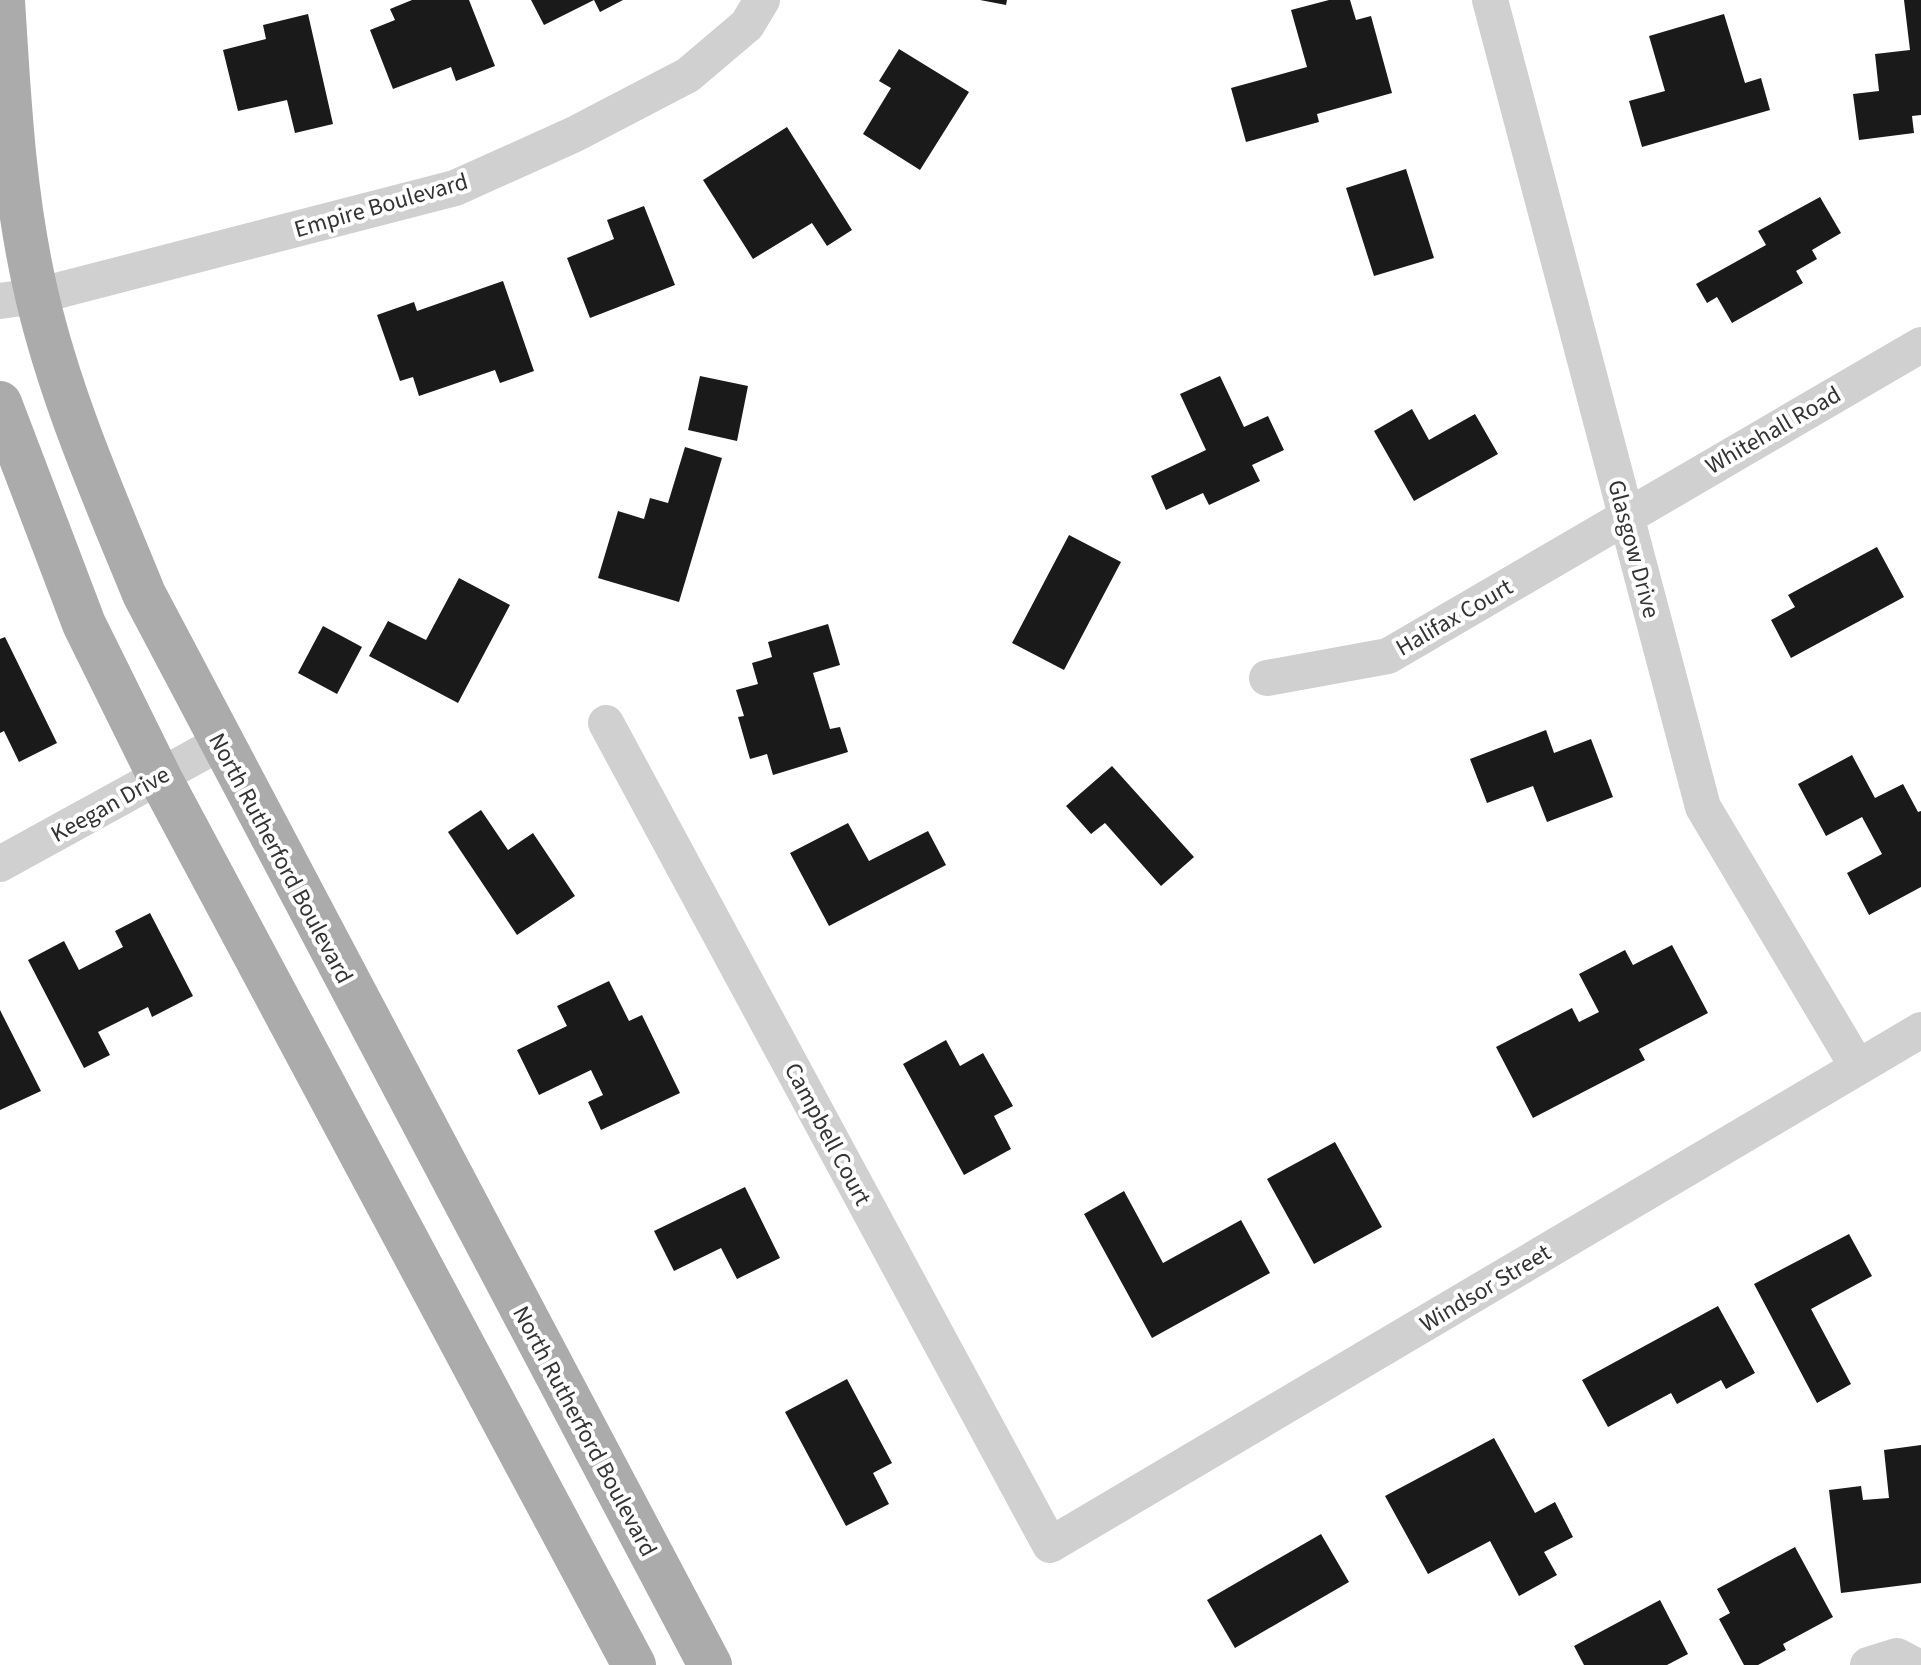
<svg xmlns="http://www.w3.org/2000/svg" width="1921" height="1665" viewBox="0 0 1921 1665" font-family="'Source Sans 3',sans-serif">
  <rect width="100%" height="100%" fill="#fff"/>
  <!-- building -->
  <path fill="#1a1a1a" d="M 412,0 L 469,0 L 495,66 L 456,81 L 451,67 L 393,89 L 370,30 L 395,20 L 390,9 Z
    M 531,0 L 623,0 L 600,12 L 594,0 L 544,25 Z
    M 980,0 L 1007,0 L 1006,5 Z
    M 1329,0 L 1350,0 L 1356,20 L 1371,16 L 1392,93 L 1317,114 L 1319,122 L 1246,142 L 1231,88 L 1307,67 L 1291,10 Z
    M 1904,0 L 1921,0 L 1921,115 L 1912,116 L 1914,133 L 1859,140 L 1853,94 L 1879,91 L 1875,54 L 1910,50 Z
    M 308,14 L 333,124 L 295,133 L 287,100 L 238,111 L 223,50 L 266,39 L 263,25 Z
    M 1724,14 L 1745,83 L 1761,78 L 1770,110 L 1642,147 L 1629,101 L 1665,91 L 1649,36 Z
    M 899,49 L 969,92 L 920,170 L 863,134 L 891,88 L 879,81 Z
    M 787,127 L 852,230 L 827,246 L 812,223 L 753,259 L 703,180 Z
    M 1406,169 L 1434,258 L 1374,276 L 1346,188 Z
    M 1820,197 L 1841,233 L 1812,250 L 1817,259 L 1796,271 L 1803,283 L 1732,323 L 1717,297 L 1707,303 L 1696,284 L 1766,245 L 1758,231 Z
    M 644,206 L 675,285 L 590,318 L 567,258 L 614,239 L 607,220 Z
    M 503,281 L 534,371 L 500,383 L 495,370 L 419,396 L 413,377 L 400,381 L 377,315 L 414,302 L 417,311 Z
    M 700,376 L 748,386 L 737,441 L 688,430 Z
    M 1220,376 L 1244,427 L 1268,416 L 1284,450 L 1252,465 L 1260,481 L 1209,505 L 1203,493 L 1166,510 L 1151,476 L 1206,450 L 1180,394 Z
    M 1412,409 L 1429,440 L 1475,414 L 1498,454 L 1414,501 L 1374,431 Z
    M 685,447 L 722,458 L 679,602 L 598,578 L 618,511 L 644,519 L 650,498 L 668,503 Z
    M 1069,535 L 1121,562 L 1064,670 L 1012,643 Z
    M 1877,547 L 1904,597 L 1791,658 L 1771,620 L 1795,607 L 1788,595 Z
    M 459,578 L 510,605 L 458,703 L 369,656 L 388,621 L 426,640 Z
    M 828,624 L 840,665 L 813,673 L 830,729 L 840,727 L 848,752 L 773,775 L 767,754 L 750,759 L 738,717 L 744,716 L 736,690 L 758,684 L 752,663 L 772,657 L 768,642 Z
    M 323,626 L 362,647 L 337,694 L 298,673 Z
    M 5,637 L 57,743 L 19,762 L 4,731 L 0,733 L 0,639 Z
    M 1546,730 L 1554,753 L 1591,739 L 1613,797 L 1547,822 L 1533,786 L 1487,803 L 1470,759 Z
    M 1852,755 L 1875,798 L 1903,784 L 1918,812 L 1921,811 L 1921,887 L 1869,915 L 1847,873 L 1882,854 L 1862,817 L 1826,836 L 1798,784 Z
    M 1112,766 L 1194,857 L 1161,886 L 1105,823 L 1091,834 L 1066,806 Z
    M 481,810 L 508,850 L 533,833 L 575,896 L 517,935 L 448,832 Z
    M 848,823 L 869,861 L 928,831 L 946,865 L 829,926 L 790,853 Z
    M 150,913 L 193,996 L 152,1017 L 148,1007 L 98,1032 L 110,1055 L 84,1068 L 28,960 L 64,941 L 79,970 L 123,947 L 115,931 Z
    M 1672,945 L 1708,1013 L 1639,1049 L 1645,1060 L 1533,1118 L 1496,1047 L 1572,1008 L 1579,1022 L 1599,1012 L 1579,974 L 1625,950 L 1633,965 Z
    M 609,981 L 629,1021 L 642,1015 L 680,1093 L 601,1130 L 588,1102 L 603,1095 L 591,1070 L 539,1095 L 517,1050 L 567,1026 L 557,1006 Z
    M 0,1010 L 41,1091 L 0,1110 Z
    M 946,1040 L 960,1066 L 983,1053 L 1013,1106 L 994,1116 L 1011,1149 L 964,1175 L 903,1064 Z
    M 1335,1142 L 1382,1227 L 1314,1264 L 1267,1179 Z
    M 745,1187 L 780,1258 L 737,1279 L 721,1248 L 674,1271 L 654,1231 Z
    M 1124,1191 L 1163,1263 L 1241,1220 L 1270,1273 L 1152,1338 L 1084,1214 Z
    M 1849,1234 L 1872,1276 L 1811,1309 L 1851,1384 L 1817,1403 L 1754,1284 Z
    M 1718,1306 L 1755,1373 L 1726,1389 L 1721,1380 L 1677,1404 L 1671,1393 L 1608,1427 L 1582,1380 Z
    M 847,1379 L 892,1463 L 873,1473 L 889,1504 L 846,1526 L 785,1412 Z
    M 1494,1438 L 1535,1513 L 1555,1502 L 1573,1537 L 1544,1552 L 1557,1575 L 1519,1596 L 1490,1541 L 1428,1574 L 1385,1496 Z
    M 1921,1445 L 1921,1583 L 1841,1593 L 1829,1490 L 1861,1486 L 1863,1500 L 1889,1498 L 1884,1450 Z
    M 1321,1534 L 1349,1582 L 1235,1648 L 1207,1600 Z
    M 1795,1547 L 1833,1617 L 1783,1644 L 1786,1650 L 1758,1665 L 1744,1665 L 1719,1619 L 1730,1613 L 1717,1589 Z
    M 1660,1600 L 1688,1654 L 1667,1665 L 1584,1665 L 1574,1646 Z"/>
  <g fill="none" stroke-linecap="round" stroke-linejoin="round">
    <!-- minor -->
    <path stroke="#d0d0d0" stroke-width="36" d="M 1490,0 L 1703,807 L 1857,1066
      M 0,301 L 37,296 L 455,188 L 575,134 L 688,75 L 747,25 L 762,0
      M 1267,678 L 1388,656 L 1921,345
      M 606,723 L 1050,1545 L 1921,1030
      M 0,864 L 220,743
      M 1868,1665 L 1897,1656 L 1914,1665"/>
    <!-- major -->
    <path stroke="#ababab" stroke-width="44" d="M 3,0 C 9,99 14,199 37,296 C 61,399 104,496 144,594 L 710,1665
      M 0,403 L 84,624 L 160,778 L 634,1665"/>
  </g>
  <g text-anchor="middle" stroke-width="8" stroke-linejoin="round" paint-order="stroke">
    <!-- street labels -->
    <g font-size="24" fill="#333" stroke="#fff">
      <text transform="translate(381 205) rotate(-16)" y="8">Empire Boulevard</text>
      <text transform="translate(1773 430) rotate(-30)" y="8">Whitehall Road</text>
      <text transform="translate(1634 549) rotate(75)" y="8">Glasgow Drive</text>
      <text transform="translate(1454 617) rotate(-30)" y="8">Halifax Court</text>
      <text transform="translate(110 804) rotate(-29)" y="8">Keegan Drive</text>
      <text transform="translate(281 858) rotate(62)" y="8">North Rutherford Boulevard</text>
      <text transform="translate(828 1134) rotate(62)" y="8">Campbell Court</text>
      <text transform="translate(1485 1288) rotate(-31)" y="8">Windsor Street</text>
      <text transform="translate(585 1431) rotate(62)" y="8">North Rutherford Boulevard</text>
    </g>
  </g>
</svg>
